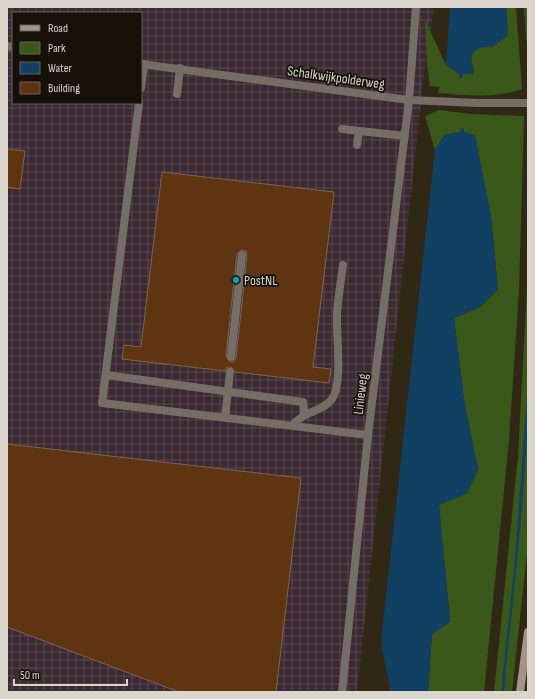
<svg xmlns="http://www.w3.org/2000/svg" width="535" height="699" viewBox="0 0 535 699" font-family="'Sofia Sans Condensed',sans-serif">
  <defs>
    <pattern id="industrial-grid" width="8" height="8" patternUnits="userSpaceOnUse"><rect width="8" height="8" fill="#3c2a33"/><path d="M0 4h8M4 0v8" fill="none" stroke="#58484f"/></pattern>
  </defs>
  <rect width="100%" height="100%" fill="#302815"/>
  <!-- industrial -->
  <path fill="url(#industrial-grid)" fill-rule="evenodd" d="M 7,7 L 434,7 L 423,82 L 357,692 L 7,692 ZM 13,13 L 141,13 L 141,103 L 13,103 Z"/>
  <!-- green -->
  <path fill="#3a581a" d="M 506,7 L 516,7 L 522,89 C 496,99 465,95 438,93 L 440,87 L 430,86 L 427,66 L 425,20 L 446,65 L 459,74 L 459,77 L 462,78 L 462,74 L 474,70 L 471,61 L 472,53 L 479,47 L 493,46 L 508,35 Z
    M 524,7 L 528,7 L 528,64 Z
    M 439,110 L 471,114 L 524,116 L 519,290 L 509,440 L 484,692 L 428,692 L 432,634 L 450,621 L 439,505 L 467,493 L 478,470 L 464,400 L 454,318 L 480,307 L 498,289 L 491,217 L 475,136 L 463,132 L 463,128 L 461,129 L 460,132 L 444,135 L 435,150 L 425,116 Z
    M 528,268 L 528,545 L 512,692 L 494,692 L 518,456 Z"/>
  <!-- water -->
  <path fill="#124063" d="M 450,7 L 506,7 L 508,35 C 503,38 498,44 493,46 C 485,49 475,45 472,56 C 470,63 475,67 473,74 L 462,74 L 462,78 L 459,77 L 459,74 L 446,65 Z
    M 464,128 L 464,132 L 475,135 L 491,217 L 498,289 L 480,307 L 454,318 L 464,400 L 478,470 L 467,493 L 439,505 L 450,622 L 432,634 L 428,692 L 388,692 L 390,689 L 381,642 L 435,150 L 444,135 L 460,132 L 461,129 Z
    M 528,383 C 528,486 513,589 504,692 L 501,692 L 514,570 Z"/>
  <!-- building -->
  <path fill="#5f3411" stroke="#7b6759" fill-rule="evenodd" d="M 7,149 L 25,151 L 20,189 L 7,187 Z
    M 162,172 L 334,192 L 313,367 L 331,369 L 329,383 L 235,372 L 231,367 L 227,367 L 225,371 L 122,359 L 124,345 L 141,347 ZM 242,250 L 246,251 L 247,256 L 236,358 L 234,362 L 230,362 L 226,356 L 237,254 Z
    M 7,444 L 301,478 L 276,692 L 179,692 L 7,627 Z"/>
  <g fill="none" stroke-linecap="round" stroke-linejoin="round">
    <!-- lane -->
    <path stroke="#766d67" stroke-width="8" d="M 141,88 L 144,64
      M 177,94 L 180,68
      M 409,100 L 416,7
      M 139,103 L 102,403 L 368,435
      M 342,129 L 405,136
      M 357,145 L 359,131
      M 231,357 L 242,255
      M 106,375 L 303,402 L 304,414
      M 225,418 L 230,372
      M 292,426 C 304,410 323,412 332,399 C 343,385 336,334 337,314 C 338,298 341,281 343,265"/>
    <!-- street -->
    <path stroke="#766d67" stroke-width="8" d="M 7,46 L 13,47
      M 141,64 L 409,100 L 478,103 L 528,103
      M 342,692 L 368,435 L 409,100"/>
    <!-- secondary -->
    <path stroke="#a19489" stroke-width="8" d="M 520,692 L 528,632"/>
  </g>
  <!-- markers -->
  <circle fill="#0f9aa8" stroke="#151109" stroke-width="1.5" cx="236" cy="280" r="4"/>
  <g text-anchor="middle" stroke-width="3.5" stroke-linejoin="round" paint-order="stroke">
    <!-- street labels -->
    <g font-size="14" fill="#dbd6cb" stroke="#151109">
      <text transform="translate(336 77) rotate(8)" y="5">Schalkwijkpolderweg</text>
      <text transform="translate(360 394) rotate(-83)" y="5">Linieweg</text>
    </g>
    <!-- poi labels -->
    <g font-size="14" fill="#dbd6cb" stroke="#151109" text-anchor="start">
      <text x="244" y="285">PostNL</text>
    </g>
  </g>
  <!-- border -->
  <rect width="535" height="699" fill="none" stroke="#dbd6cb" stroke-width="16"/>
  <!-- legend -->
  <rect x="12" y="12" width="130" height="92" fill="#151109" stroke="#646057"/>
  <rect x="20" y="25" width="20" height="6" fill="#a19489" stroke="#646057"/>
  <text x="48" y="32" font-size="12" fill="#dbd6cb">Road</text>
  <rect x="20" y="42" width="20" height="12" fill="#3a581a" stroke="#646057"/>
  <text x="48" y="52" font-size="12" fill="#dbd6cb">Park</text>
  <rect x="20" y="62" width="20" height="12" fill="#124063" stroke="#646057"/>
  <text x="48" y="72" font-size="12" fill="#dbd6cb">Water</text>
  <rect x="20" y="82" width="20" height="12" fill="#5f3411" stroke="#646057"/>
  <text x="48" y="92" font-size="12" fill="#dbd6cb">Building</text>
  <!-- scale -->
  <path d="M14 679v6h113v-6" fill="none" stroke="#dbd6cb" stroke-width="2"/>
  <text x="20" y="679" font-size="12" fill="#dbd6cb" stroke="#151109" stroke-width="3" paint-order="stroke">50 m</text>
</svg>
